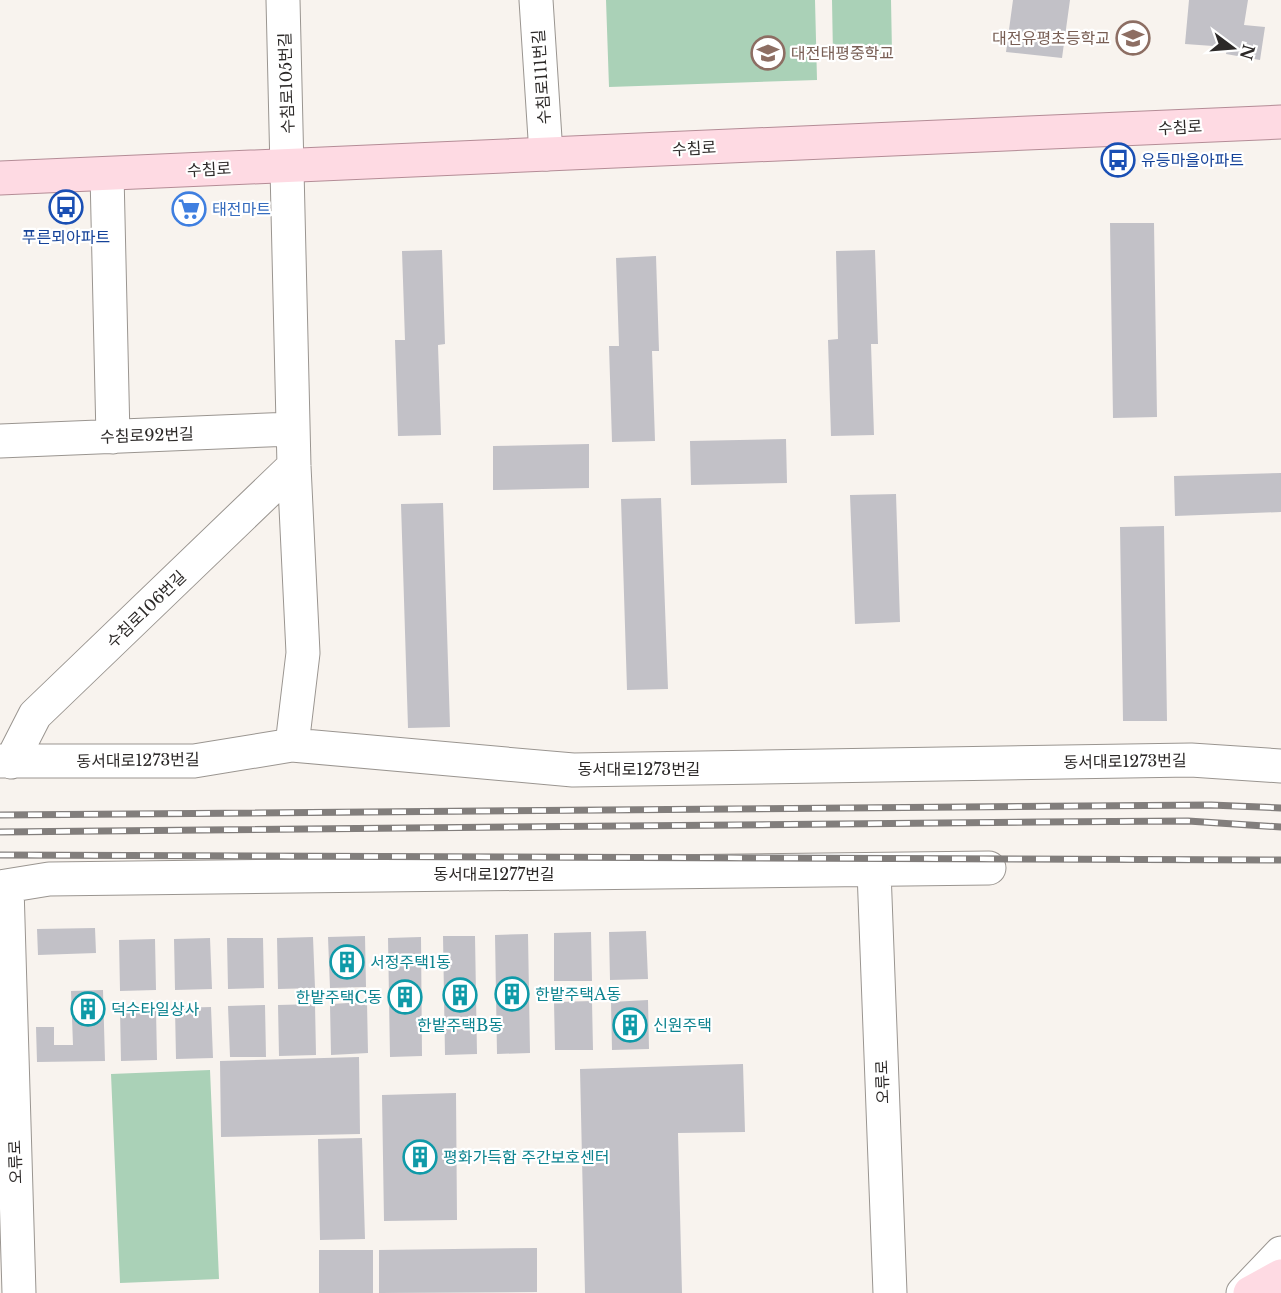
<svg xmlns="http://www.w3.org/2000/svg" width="1281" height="1293" viewBox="0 0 1281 1293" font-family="'Libre Baskerville','Noto Sans KR',serif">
  <rect width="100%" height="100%" fill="#f8f3ee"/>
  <!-- green -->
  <path fill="#aad1b7" d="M 606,0 L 815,0 L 817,80 L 609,87 Z
    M 832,0 L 891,0 L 892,53 L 833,56 Z
    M 210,1070 L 219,1279 L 120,1283 L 111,1074 Z"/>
  <!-- building -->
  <path fill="#c2c1c7" d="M 1013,0 L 1070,0 L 1062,58 L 1006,52 Z
    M 1189,0 L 1248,0 L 1244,25 L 1265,27 L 1260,60 L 1226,54 L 1227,47 L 1185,44 Z
    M 1110,223 L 1154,223 L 1157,417 L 1113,418 Z
    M 442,250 L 445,344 L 438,345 L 441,435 L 398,436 L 395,340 L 405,340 L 402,251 Z
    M 875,250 L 878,344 L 871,344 L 874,435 L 831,436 L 828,340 L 838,339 L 836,251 Z
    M 656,256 L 659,351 L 652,351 L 655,441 L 612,442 L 609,346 L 619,346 L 616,258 Z
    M 786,439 L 787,483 L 691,485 L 690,441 Z
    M 589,444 L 589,488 L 493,490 L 493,446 Z
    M 1281,473 L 1281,512 L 1175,516 L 1174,476 Z
    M 896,494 L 900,622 L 855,624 L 850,495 Z
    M 661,498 L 668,689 L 627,690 L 621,499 Z
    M 443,503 L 450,727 L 408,728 L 401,504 Z
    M 1164,526 L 1167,721 L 1123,721 L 1120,527 Z
    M 95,928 L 96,953 L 38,955 L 37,929 Z
    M 646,931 L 648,979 L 610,980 L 609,932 Z
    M 591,932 L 592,981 L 554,981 L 554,933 Z
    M 528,934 L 530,1053 L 497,1054 L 495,935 Z
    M 365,936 L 366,987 L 330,988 L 328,937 Z
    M 443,936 L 475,936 L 477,1054 L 445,1055 Z
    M 313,937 L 315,988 L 278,989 L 277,938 Z
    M 421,937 L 422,1056 L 390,1057 L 388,938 Z
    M 210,938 L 212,989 L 175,990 L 174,939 Z
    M 227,938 L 263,938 L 264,988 L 228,989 Z
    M 155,939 L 156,990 L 120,991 L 119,940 Z
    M 103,990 L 105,1061 L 37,1062 L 36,1027 L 54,1027 L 54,1045 L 73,1045 L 71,991 Z
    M 648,1000 L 649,1049 L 612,1050 L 611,1002 Z
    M 592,1001 L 593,1050 L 555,1050 L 554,1002 Z
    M 367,1002 L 368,1053 L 331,1055 L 330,1004 Z
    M 315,1004 L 316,1055 L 279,1056 L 278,1005 Z
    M 265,1005 L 266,1057 L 230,1057 L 228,1006 Z
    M 211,1007 L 213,1058 L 176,1059 L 175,1008 Z
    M 156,1009 L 157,1060 L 121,1061 L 120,1010 Z
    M 359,1057 L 360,1134 L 221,1137 L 220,1061 Z
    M 743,1064 L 745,1132 L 678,1133 L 682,1293 L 585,1293 L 580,1069 Z
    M 456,1093 L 457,1220 L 384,1221 L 382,1095 Z
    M 362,1138 L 365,1239 L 320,1240 L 318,1139 Z
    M 537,1248 L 537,1292 L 379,1293 L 379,1250 Z
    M 319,1250 L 373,1250 L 373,1293 L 319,1293 Z"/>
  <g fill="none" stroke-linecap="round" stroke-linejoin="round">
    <!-- minor casing -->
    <g stroke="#9a9590" stroke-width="35">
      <path id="minor" d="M 283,0 L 294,466 L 303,653 L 292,745
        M 536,0 L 546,154
        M 107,174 L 113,437
        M 0,441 L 293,429
        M 0,761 L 194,761 L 292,745 L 573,770 L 1191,760 L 1281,766
        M 11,762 L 35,715 L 294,466
        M 874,871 L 890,1293
        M 0,887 L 49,879 L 989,868
        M 7,887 L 19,1293
        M 1243,1293 L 1281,1253"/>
    </g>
    <!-- major casing -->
    <g stroke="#b48c96" stroke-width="35">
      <path id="major" d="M 0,178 L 1281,122
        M 1250,1293 L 1281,1276"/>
    </g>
    <!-- minor -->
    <use href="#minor" stroke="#fff" stroke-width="33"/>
    <!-- major -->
    <use href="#major" stroke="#fedae3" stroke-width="33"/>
    <!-- rail casing -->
    <g stroke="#827e7c" stroke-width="7">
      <path id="rail" d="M 0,815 L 1211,805 L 1281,808
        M 0,832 L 1039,822 L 1188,821 L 1281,827
        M 0,855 L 1281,860"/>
    </g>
    <!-- rail -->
    <use href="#rail" stroke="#fff" stroke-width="4.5" stroke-dasharray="14" stroke-linecap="butt"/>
  </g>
  <!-- icons -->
  <defs>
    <g id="school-ring" transform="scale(1.725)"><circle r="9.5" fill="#fff" stroke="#8d6e63" stroke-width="1.5"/><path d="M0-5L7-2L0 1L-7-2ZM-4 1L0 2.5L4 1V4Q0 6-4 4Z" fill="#8d6e63"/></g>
    <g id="bus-ring" transform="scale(1.725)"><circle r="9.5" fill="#fff" stroke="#1a4fb4" stroke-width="1.5"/><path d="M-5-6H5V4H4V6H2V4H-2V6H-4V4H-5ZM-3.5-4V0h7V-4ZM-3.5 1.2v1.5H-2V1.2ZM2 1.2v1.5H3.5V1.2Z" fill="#1a4fb4"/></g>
    <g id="supermarket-ring" transform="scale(1.725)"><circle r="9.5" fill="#fff" stroke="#3f7fe0" stroke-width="1.5"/><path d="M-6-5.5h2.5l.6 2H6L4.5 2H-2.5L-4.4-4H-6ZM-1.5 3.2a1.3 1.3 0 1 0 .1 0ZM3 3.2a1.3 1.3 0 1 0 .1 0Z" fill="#3f7fe0"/></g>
    <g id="building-ring" transform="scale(1.725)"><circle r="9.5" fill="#fff" stroke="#0f9aa8" stroke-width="1.5"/><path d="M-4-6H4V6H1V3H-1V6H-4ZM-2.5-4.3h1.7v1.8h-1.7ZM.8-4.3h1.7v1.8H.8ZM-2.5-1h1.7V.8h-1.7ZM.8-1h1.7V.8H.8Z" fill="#0f9aa8"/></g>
  </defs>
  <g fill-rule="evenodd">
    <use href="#school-ring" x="1133" y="38"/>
    <use href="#school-ring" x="768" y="53"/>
    <use href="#bus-ring" x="1118" y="160"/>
    <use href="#bus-ring" x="66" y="207"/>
    <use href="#supermarket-ring" x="189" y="209"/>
    <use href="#building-ring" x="347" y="962"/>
    <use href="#building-ring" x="512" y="994"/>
    <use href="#building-ring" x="460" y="995"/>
    <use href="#building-ring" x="405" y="997"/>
    <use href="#building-ring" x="88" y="1009"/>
    <use href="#building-ring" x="630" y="1025"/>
    <use href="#building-ring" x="420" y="1157"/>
  </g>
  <g text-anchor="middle" stroke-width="4.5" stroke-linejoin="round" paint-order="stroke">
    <!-- education labels -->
    <g font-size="16" fill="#785e54" stroke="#fff" text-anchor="end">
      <text x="1110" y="44">대전유평초등학교</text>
      <text x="791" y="59" text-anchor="start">대전태평중학교</text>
    </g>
    <!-- street labels -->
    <g font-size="16" fill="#2c2928" stroke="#fff">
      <text transform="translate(541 77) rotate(-94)" y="6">수침로111번길</text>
      <text transform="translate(286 83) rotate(-92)" y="6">수침로105번길</text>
      <text transform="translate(1180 127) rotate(-3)" y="6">수침로</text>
      <text transform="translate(694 148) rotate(-3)" y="6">수침로</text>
      <text transform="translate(209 169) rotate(-3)" y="6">수침로</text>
      <text transform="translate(147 435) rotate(-2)" y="6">수침로92번길</text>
      <text transform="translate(146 609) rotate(-44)" y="6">수침로106번길</text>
      <text transform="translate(138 760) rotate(-1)" y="6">동서대로1273번길</text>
      <text transform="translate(1125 761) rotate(-1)" y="6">동서대로1273번길</text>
      <text x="639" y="775">동서대로1273번길</text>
      <text x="494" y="880">동서대로1277번길</text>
      <text transform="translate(882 1082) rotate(-92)" y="6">오류로</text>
      <text transform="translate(15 1162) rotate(-92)" y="6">오류로</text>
    </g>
    <!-- transit labels -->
    <g font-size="16" fill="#164399" stroke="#fff" text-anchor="start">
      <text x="1141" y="166">유등마을아파트</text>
      <text x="66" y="243" text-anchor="middle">푸른뫼아파트</text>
    </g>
    <!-- shop labels -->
    <g font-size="16" fill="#366cbe" stroke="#fff" text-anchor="start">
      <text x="212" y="215">태전마트</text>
    </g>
    <!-- culture labels -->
    <g font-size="16" fill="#0d838f" stroke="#fff" text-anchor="start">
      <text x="370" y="968">서정주택1동</text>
      <text x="535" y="1000">한밭주택A동</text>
      <text x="382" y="1003" text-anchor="end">한밭주택C동</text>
      <text x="111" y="1015">덕수타일상사</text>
      <text x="460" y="1031" text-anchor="middle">한밭주택B동</text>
      <text x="653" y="1031">신원주택</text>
      <text x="443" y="1163">평화가득함 주간보호센터</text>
    </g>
  </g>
  <!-- north arrow -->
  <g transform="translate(1233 48) rotate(106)" stroke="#ffffff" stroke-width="4.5" paint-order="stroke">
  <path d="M0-4.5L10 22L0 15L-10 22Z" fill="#2c2928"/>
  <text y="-9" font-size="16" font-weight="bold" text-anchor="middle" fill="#2c2928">N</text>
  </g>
</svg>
